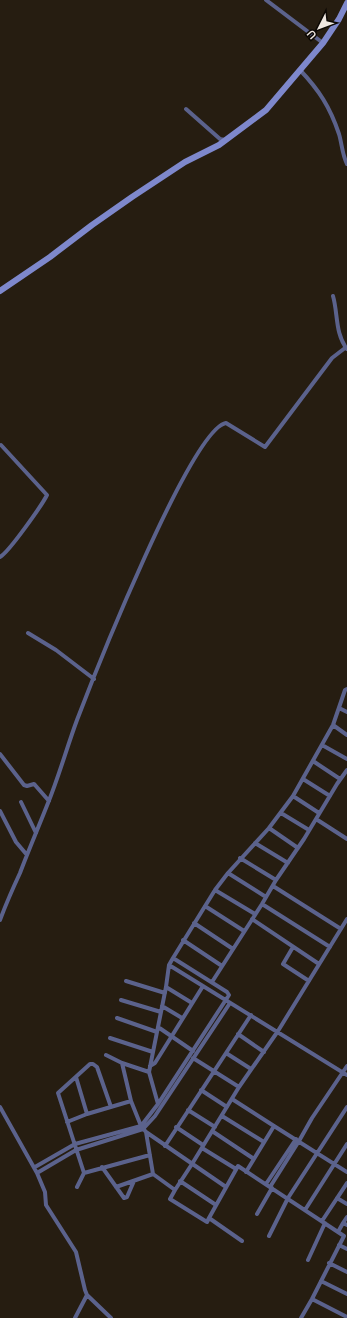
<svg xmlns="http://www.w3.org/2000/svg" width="347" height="1318" viewBox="0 0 347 1318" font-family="Mulish,sans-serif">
  <rect width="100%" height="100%" fill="#261d11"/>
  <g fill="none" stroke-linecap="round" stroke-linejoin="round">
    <!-- minor -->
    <path stroke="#5b628c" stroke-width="4" d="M 266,0 L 323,43
      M 300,70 C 319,90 330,107 339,134 C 342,144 342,154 347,164
      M 186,109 L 220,139 L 225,140
      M 333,296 C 338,313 335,334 347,349
      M 0,557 C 9,552 42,505 47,495 L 1,445
      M 28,633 L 56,650 L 94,679
      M 339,708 L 347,712
      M 333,725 L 347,735
      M 322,745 L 347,759
      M 0,754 L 24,785 L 27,786 L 34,784 L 35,785 L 49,801
      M 313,761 L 340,779
      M 303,779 L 330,796
      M 293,796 L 319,813
      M 21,802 L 36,833
      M 0,811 L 16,842 L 27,855
      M 281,813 L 309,830
      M 316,819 L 347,839
      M 269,828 L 298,848
      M 255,843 L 288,863
      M 240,858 L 276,880
      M 228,873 L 266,897
      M 273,886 L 341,929
      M 215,890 L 255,914
      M 262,904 L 330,947
      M 205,906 L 244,931
      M 252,919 L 319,964
      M 0,920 C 6,904 13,888 20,873 C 29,849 39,826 48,803 C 59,776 67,747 77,720 C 93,678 191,429 226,423 L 265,447 L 332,358 L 345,348
      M 194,923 L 233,949
      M 183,940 L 222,966
      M 293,947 L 283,964 L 309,981
      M 169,965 L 347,1075
      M 126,981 L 165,993
      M 212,982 L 262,904 L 276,880 L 304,839 L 337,784 L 347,770
      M 166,987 L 192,1003
      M 121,1000 L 161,1012
      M 162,1006 L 182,1018
      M 117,1018 L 157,1032
      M 158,1027 L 193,1051
      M 238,1034 L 264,1052
      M 110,1038 L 153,1052
      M 226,1053 L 251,1069
      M 106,1055 L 122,1063 L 149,1072
      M 193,1058 L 239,1087
      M 150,1066 L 155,1063 L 203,986
      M 76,1077 L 87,1114
      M 201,1090 L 227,1107
      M 232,1099 L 274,1126 L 347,1172
      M 158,1104 L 149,1072 L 166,987 L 169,965 L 173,958
      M 0,1107 L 37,1173 L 45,1192 L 46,1205 L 76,1252 L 85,1290 L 87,1295 L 111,1318
      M 188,1110 L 215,1127
      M 222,1116 L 264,1142
      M 67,1122 L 87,1114 L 131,1101
      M 176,1127 L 203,1145
      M 212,1131 L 254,1159
      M 146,1132 L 226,1187
      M 165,1146 L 251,1015
      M 202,1148 L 236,1169
      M 35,1167 L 75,1144 L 141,1126 L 131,1101 L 122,1063
      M 102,1167 L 124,1198 L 127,1197 L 134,1181
      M 246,1172 L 274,1126
      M 37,1173 L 76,1150 L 143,1129 L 155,1116 L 230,1003
      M 84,1173 L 58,1093 L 90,1064 L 93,1064 L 97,1067 L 111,1107
      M 180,1181 L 216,1205
      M 266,1184 L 296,1139
      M 77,1187 L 84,1173 L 150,1155
      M 116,1187 L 153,1174
      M 270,1187 L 299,1141 L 312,1118 L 347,1066
      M 175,1190 L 192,1164 L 239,1087 L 278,1031 L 347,919
      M 337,1198 L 347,1204
      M 305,1210 L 347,1144
      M 257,1214 L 272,1188
      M 209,1218 L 238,1166 L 344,1236 L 312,1299 L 301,1318
      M 322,1221 L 347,1183
      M 343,1223 L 347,1217
      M 338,1232 L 343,1223 L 347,1225
      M 269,1236 L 288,1198 L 347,1107
      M 242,1241 L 209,1218 L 207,1222 L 170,1199 L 175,1190 L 153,1174 L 146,1132 L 141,1126 L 158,1104 L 229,995 L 227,992 L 173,958 L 215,890 L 228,873 L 269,828 L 293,796 L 333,725 L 345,690 L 347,689
      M 339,1245 L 347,1249
      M 308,1260 L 325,1223
      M 329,1263 L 347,1272
      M 321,1281 L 347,1294
      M 312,1299 L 347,1317
      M 75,1318 L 87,1295"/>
    <!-- secondary -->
    <path stroke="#7e88cc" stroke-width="6" d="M 0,291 L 50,257 L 92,225 L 132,197 L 185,162 L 219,145 L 266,110 L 323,43 L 339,19 L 347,3"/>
  </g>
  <!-- north arrow -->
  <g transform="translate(319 28) rotate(228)" stroke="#0c0804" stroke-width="3" paint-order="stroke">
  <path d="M0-3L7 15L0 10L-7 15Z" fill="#ede6df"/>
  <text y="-6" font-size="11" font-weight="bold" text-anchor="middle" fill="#ede6df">U</text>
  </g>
</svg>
